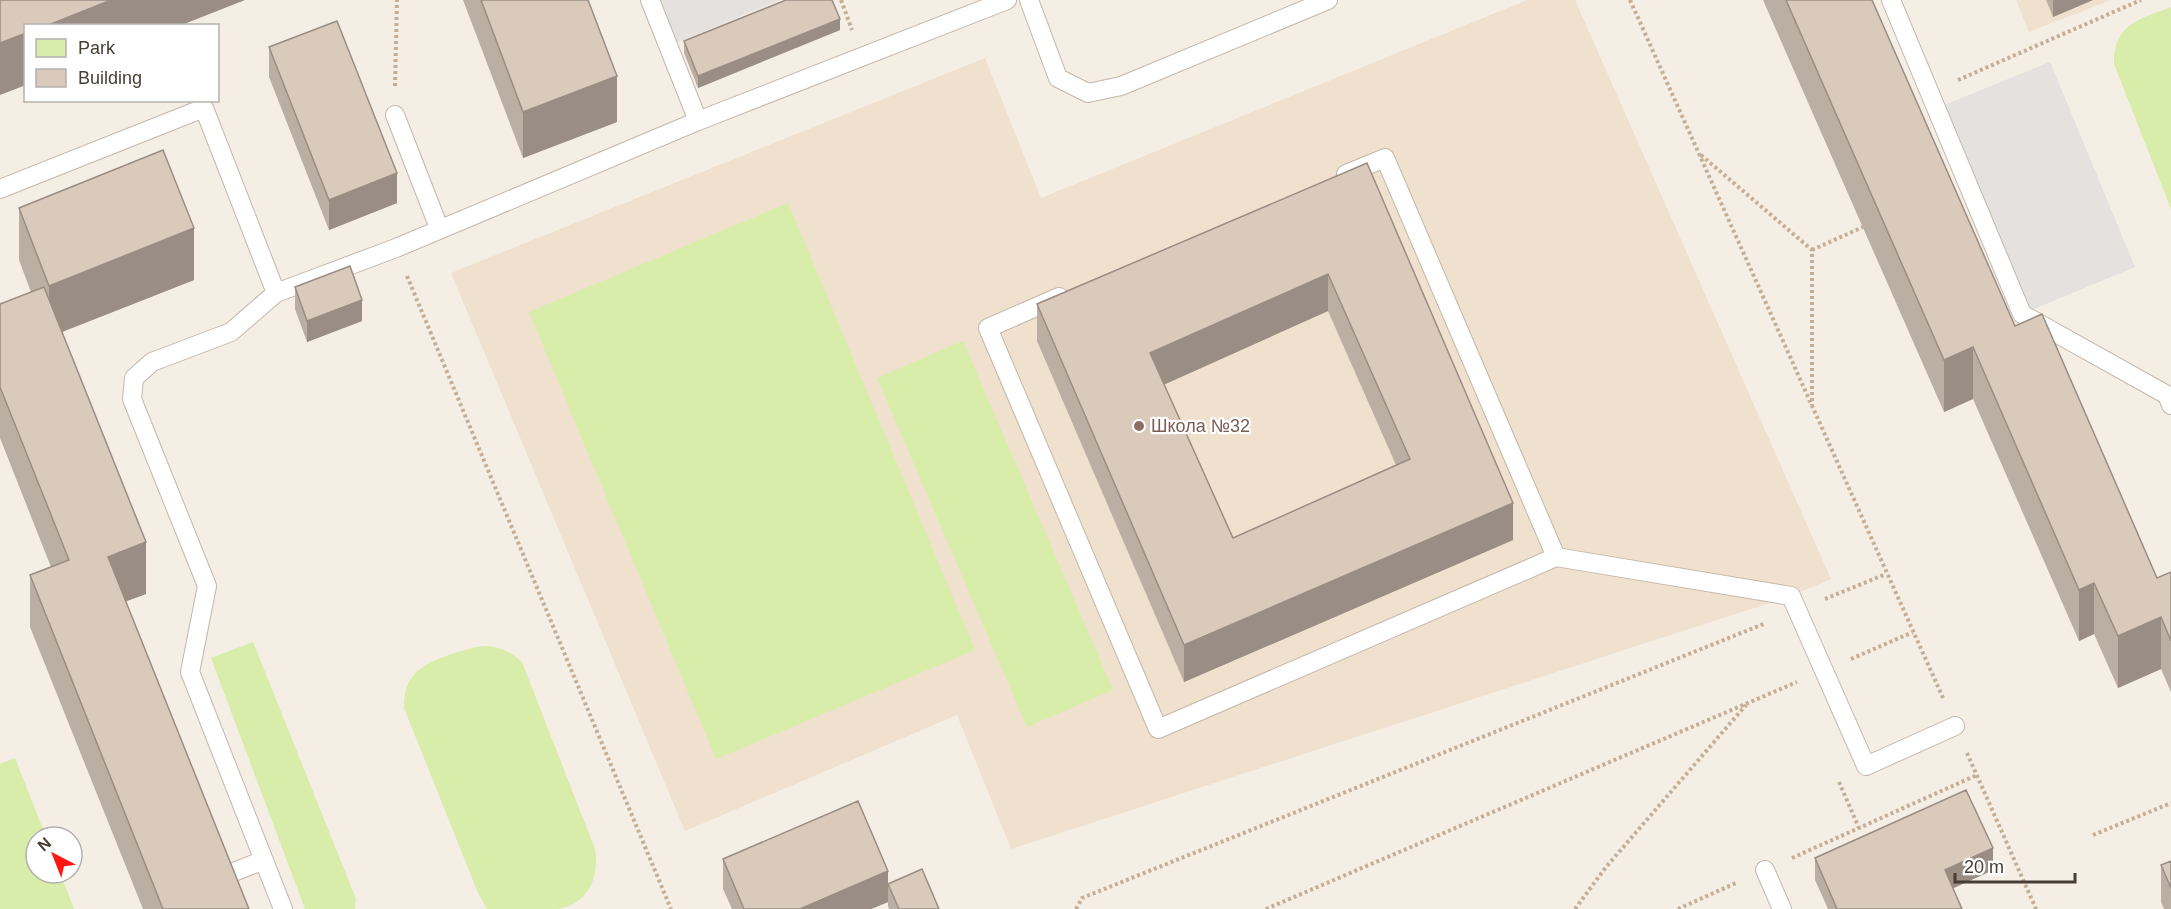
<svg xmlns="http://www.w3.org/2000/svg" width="2171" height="909" viewBox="0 0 2171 909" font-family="Arial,sans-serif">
  <rect width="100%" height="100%" fill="#f4eee5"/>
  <!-- education -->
  <path fill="#efe1cd" d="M 1527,0 L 1575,0 L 1831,579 L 1791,596 L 1011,849 L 957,715 L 685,831 L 451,273 L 985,58 L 1041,198 Z
    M 2016,0 L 2111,0 L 2029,32 Z"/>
  <!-- green -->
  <path fill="#d7eda9" d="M 2171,7 L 2171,209 L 2114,64 C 2113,24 2140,19 2171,7 Z
    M 788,203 L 975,650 L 716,759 L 529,312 Z
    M 963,341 L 1113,690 L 1027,727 L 877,378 Z
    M 253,642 L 356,899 L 355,909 L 305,909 L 211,658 Z
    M 485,646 C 501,647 510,652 522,662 L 595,849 C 600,877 588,904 558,909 C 539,909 507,909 487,909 L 478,893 L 404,708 C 404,675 420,665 449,655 C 461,651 472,647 485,646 Z
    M 15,758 L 46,837 L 36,837 L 36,873 L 60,873 L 74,909 L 0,909 L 0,764 Z"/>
  <!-- parking -->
  <path fill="#e4e1de" d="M 650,0 L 780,0 L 668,46 Z
    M 2050,62 L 2135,267 L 2022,314 L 1937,108 Z"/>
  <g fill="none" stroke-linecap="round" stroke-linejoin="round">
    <!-- lane casing -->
    <g stroke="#c4b7a9" stroke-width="20">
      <path id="lane" d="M 650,0 L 698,121
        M 1029,0 L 1058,78 L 1088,93 L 1121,86 L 1328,0
        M 1891,0 L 2022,314 L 2167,395 L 2171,405
        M 395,115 L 439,228
        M 1346,174 L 1385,158 L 1556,557 L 1791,596 L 1866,766 L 1955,726
        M 0,189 L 204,108 L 276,293 L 396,248 L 698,121 L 1007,0
        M 276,293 L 231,332 L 152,362 L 134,378 L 132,399 L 207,586 L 190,672 L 283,909
        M 1059,297 L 988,328 L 1158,729 L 1556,557
        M 1765,870 L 1782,909
        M 216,879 L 264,860"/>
    </g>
    <!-- path -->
    <path stroke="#c4ae96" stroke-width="4" stroke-dasharray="3 3" stroke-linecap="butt" d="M 841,0 L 852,30
      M 1630,0 L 1944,700
      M 1958,80 L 2141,0
      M 395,86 L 397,0
      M 1701,155 L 1812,250 L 1812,405
      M 1812,250 L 1863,227
      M 407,276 L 671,909
      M 1825,599 L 1886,574
      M 1851,659 L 1913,632
      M 1967,753 L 2036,909
      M 1839,782 L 1859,828
      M 2093,835 L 2171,803
      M 1792,858 L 1977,775
      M 1076,909 L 1082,898 L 1766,623
      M 1266,909 L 1797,682
      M 1575,909 L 1606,867 L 1746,705
      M 1678,909 L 1738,882"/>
    <!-- lane -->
    <use href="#lane" stroke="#fff" stroke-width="18"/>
  </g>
  <!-- wall -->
  <path fill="#bbaea2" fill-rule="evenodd" d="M 463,0 L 588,0 L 617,122 L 523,158 Z
    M 1763,0 L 1872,0 L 2015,326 L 2157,578 L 2171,572 L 2171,692 L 2161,669 L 2118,688 L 2094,634 L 2079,641 L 1973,399 L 1944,412 Z
    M 2046,0 L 2093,0 L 2053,17 Z
    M 840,30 L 698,88 L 684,53 L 684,41 Z
    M 269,47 L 397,203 L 329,230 L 269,77 Z
    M 1367,163 L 1513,540 L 1184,682 L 1037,341 L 1037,304 ZM 1328,311 L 1396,465 L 1233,538 L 1164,384 Z
    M 19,208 L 194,280 L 62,332 L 146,594 L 126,601 L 249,909 L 143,909 L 30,627 L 30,575 L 51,567 L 0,438 L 0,304 L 31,292 L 19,260 Z
    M 295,287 L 362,321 L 307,342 L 295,309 Z
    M 1815,858 L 1993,870 L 1953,888 L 1962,909 L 1828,909 L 1815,880 Z
    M 723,859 L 888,884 L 939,909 L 889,909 L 888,906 L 888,902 L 871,909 L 732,909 L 723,889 Z
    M 2171,861 L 2171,909 L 2164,909 L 2161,902 L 2161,865 Z"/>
  <!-- shaded-wall -->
  <path fill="#998d84" d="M 111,0 L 245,0 L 179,26 L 46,26 Z
    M 2053,0 L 2093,0 L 2053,17 Z
    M 840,19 L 840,30 L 698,88 L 698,76 Z
    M 26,33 L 26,85 L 0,95 L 0,43 Z
    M 617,76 L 617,122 L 523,158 L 523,112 Z
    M 397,173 L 397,203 L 329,230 L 329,200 Z
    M 194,228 L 194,280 L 49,337 L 49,286 Z
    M 1328,274 L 1328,311 L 1150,391 L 1150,353 Z
    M 362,300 L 362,321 L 307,342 L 307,321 Z
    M 1973,347 L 1973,399 L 1944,412 L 1944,360 Z
    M 1513,503 L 1513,540 L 1184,682 L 1184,645 Z
    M 146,542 L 146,594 L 108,608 L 108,557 Z
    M 2094,583 L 2094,634 L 2079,641 L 2079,590 Z
    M 2161,617 L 2161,669 L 2118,688 L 2118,636 Z
    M 1993,848 L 1993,870 L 1945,892 L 1945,870 Z
    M 888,871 L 888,902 L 871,909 L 800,909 Z"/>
  <!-- building -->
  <path fill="#dacabc" stroke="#998d84" stroke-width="1.5" fill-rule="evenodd" d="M 0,0 L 111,0 L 46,26 L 26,26 L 26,33 L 0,43 Z
    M 481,0 L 588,0 L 617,76 L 523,112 Z
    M 786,0 L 832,0 L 840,19 L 698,76 L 684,41 Z
    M 1786,0 L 1872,0 L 2015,326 L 2042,314 L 2157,578 L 2171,572 L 2171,641 L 2161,617 L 2118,636 L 2094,583 L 2079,590 L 1973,347 L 1944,360 Z
    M 337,21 L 397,173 L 329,200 L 269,47 Z
    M 163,150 L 194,228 L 49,286 L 19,208 Z
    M 1367,163 L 1513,503 L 1184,645 L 1037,304 ZM 1328,274 L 1410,459 L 1233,538 L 1150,353 Z
    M 350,266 L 362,300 L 307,321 L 295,287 Z
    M 44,287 L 146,542 L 108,557 L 249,909 L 163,909 L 30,575 L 69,560 L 0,387 L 0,304 Z
    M 1966,790 L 1993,848 L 1945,870 L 1962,909 L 1837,909 L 1815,858 Z
    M 858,801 L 888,871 L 800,909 L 744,909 L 723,859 Z
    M 2171,861 L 2171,888 L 2161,865 Z
    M 922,869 L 939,909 L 899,909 L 888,884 Z"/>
  <!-- markers -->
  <circle fill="#8d6e63" stroke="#fff" stroke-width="2" cx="1139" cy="426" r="6"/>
  <g text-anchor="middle" stroke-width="4.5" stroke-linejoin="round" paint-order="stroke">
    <!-- education labels -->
    <g font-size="18" fill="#785e54" stroke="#fff" text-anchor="start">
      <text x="1151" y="432">Школа №32</text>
    </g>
  </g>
  <!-- legend -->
  <rect x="24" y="24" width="195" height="78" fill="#ffffff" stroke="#b5b1ae" stroke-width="1.5"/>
  <rect x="36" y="39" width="30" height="18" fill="#d7eda9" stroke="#b5b1ae" stroke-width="1.5"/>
  <text x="78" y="54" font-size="18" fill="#473d34">Park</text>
  <rect x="36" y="69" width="30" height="18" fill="#dacabc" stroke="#b5b1ae" stroke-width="1.5"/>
  <text x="78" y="84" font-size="18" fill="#473d34">Building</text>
  <!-- north arrow -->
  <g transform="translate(54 855) rotate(318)"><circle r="28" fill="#ffffff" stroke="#b5b1ae" stroke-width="1.5"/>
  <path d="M0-4.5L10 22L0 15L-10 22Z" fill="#ff1711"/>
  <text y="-9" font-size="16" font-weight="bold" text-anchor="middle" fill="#473d34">N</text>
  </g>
  <!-- scale -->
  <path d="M1955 873v9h120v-9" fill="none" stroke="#473d34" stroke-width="3"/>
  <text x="1964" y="873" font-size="18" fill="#473d34" stroke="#ffffff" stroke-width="4.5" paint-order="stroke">20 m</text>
</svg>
